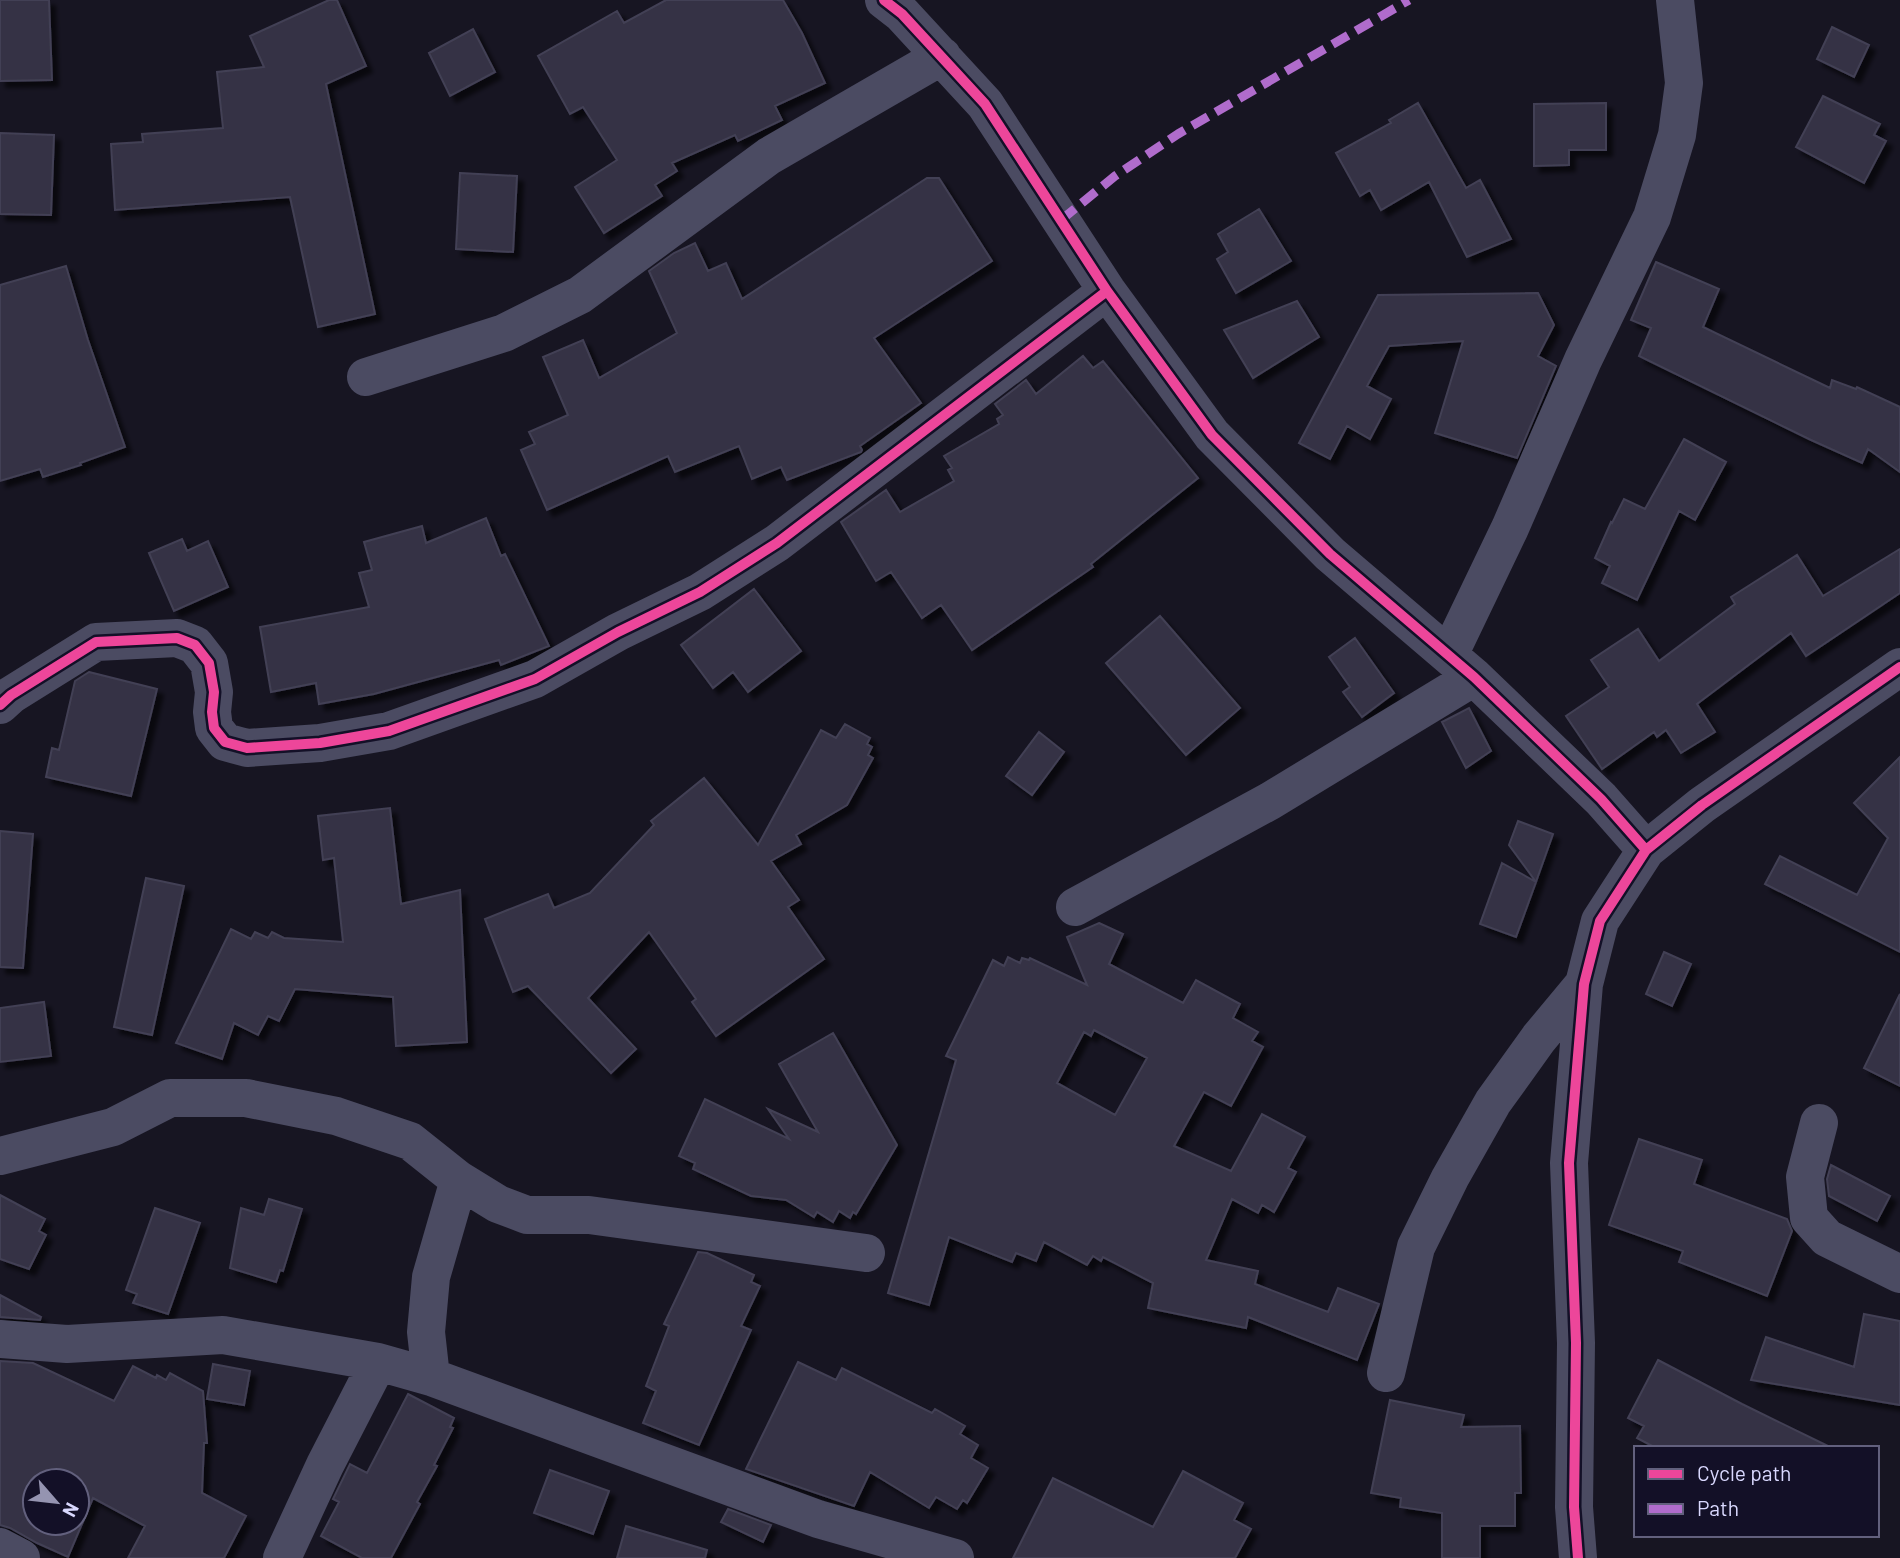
<svg xmlns="http://www.w3.org/2000/svg" width="1900" height="1558" viewBox="0 0 1900 1558" font-family="Barlow,sans-serif">
  <defs>
    <filter id="shadow"><feDropShadow dx="6" dy="6" stdDeviation="2" flood-color="#0009"/></filter>
  </defs>
  <rect width="100%" height="100%" fill="#171522"/>
  <!-- building -->
  <path fill="#353344" stroke="#434055" stroke-width="2" fill-rule="evenodd" filter="url(#shadow)" d="M 0,0 L 49,0 L 52,80 L 0,81 Z
    M 329,0 L 337,0 L 366,66 L 326,84 L 375,314 L 318,327 L 290,197 L 115,210 L 111,144 L 143,142 L 142,134 L 223,128 L 217,72 L 264,67 L 250,36 Z
    M 666,0 L 783,0 L 802,33 L 825,83 L 775,106 L 782,120 L 738,141 L 735,135 L 672,163 L 677,171 L 655,185 L 662,196 L 604,233 L 575,187 L 617,160 L 583,107 L 570,114 L 538,56 L 617,11 L 624,23 Z
    M 1832,27 L 1869,45 L 1854,77 L 1817,59 Z
    M 473,29 L 495,72 L 450,96 L 429,53 Z
    M 1823,96 L 1880,124 L 1874,135 L 1886,141 L 1864,183 L 1796,147 Z
    M 1418,103 L 1466,188 L 1480,180 L 1511,239 L 1467,257 L 1429,182 L 1381,210 L 1370,190 L 1360,196 L 1336,153 L 1391,123 L 1389,120 Z
    M 1606,103 L 1606,150 L 1569,150 L 1569,165 L 1534,166 L 1534,104 Z
    M 0,133 L 54,135 L 51,215 L 0,214 Z
    M 460,173 L 517,176 L 513,252 L 456,249 Z
    M 927,178 L 939,178 L 992,261 L 874,338 L 921,403 L 860,446 L 862,450 L 861,452 L 787,480 L 781,467 L 752,479 L 739,446 L 675,472 L 668,456 L 547,510 L 521,450 L 535,444 L 529,432 L 568,415 L 543,357 L 583,340 L 599,378 L 677,333 L 649,271 L 674,253 L 695,243 L 708,271 L 726,263 L 742,299 Z
    M 1259,209 L 1291,261 L 1236,293 L 1217,259 L 1228,252 L 1218,234 Z
    M 1656,262 L 1719,289 L 1703,327 L 1830,388 L 1832,380 L 1856,389 L 1857,387 L 1900,407 L 1900,472 L 1868,449 L 1862,463 L 1811,440 L 1639,356 L 1651,328 L 1631,320 Z
    M 66,266 L 88,340 L 125,447 L 80,463 L 81,465 L 43,477 L 40,469 L 0,481 L 0,285 Z
    M 1538,293 L 1554,325 L 1538,356 L 1556,366 L 1517,458 L 1435,433 L 1463,341 L 1389,346 L 1367,386 L 1391,399 L 1370,439 L 1347,426 L 1330,459 L 1299,443 L 1378,295 Z
    M 1297,301 L 1319,337 L 1253,378 L 1224,330 Z
    M 1083,356 L 1093,368 L 1103,361 L 1198,478 L 1091,564 L 1093,567 L 972,650 L 941,605 L 922,618 L 891,572 L 876,581 L 841,522 L 886,490 L 900,512 L 954,481 L 948,470 L 952,468 L 944,456 L 999,424 L 997,419 L 1003,415 L 995,404 L 1026,380 L 1036,394 Z
    M 1684,439 L 1726,462 L 1695,520 L 1679,511 L 1637,600 L 1602,583 L 1610,566 L 1595,558 L 1611,522 L 1612,523 L 1624,499 L 1645,509 Z
    M 486,518 L 501,556 L 505,554 L 549,646 L 501,665 L 499,660 L 374,694 L 319,704 L 316,683 L 271,692 L 260,627 L 369,607 L 359,573 L 372,570 L 364,542 L 422,526 L 426,543 Z
    M 182,539 L 187,551 L 208,541 L 228,587 L 174,611 L 149,553 Z
    M 1900,549 L 1900,593 L 1806,656 L 1791,633 L 1697,704 L 1715,732 L 1681,753 L 1666,730 L 1657,737 L 1654,732 L 1602,769 L 1566,716 L 1609,687 L 1591,660 L 1638,629 L 1659,661 L 1735,604 L 1731,597 L 1797,555 L 1823,596 Z
    M 754,589 L 801,651 L 748,692 L 733,672 L 713,688 L 681,645 Z
    M 1160,616 L 1240,708 L 1186,755 L 1106,663 Z
    M 1355,638 L 1394,693 L 1362,717 L 1343,692 L 1350,687 L 1329,657 Z
    M 89,672 L 157,689 L 131,796 L 46,777 L 52,748 L 59,750 L 75,681 Z
    M 1469,708 L 1491,751 L 1466,768 L 1442,722 Z
    M 845,724 L 870,738 L 867,744 L 872,747 L 868,755 L 873,758 L 847,805 L 796,835 L 801,844 L 771,861 L 799,900 L 788,907 L 824,959 L 716,1036 L 692,1002 L 696,999 L 649,932 L 588,998 L 636,1049 L 611,1073 L 528,986 L 513,992 L 485,919 L 548,894 L 554,908 L 590,893 L 654,825 L 651,821 L 704,778 L 758,845 L 821,730 L 836,738 Z
    M 1039,732 L 1064,752 L 1032,795 L 1006,776 Z
    M 1900,757 L 1900,952 L 1765,884 L 1780,856 L 1857,895 L 1888,838 L 1854,803 Z
    M 390,808 L 401,904 L 460,890 L 467,1042 L 396,1046 L 393,997 L 295,989 L 279,1021 L 268,1016 L 258,1035 L 234,1023 L 222,1059 L 176,1043 L 231,929 L 251,939 L 255,932 L 268,938 L 272,932 L 284,938 L 343,942 L 334,858 L 323,860 L 318,816 Z
    M 1518,821 L 1553,834 L 1536,882 L 1509,845 Z
    M 0,831 L 33,834 L 23,968 L 0,967 Z
    M 1502,863 L 1536,882 L 1516,937 L 1480,924 Z
    M 146,878 L 184,886 L 152,1035 L 114,1027 Z
    M 1099,923 L 1123,934 L 1109,964 L 1183,1003 L 1196,980 L 1240,1004 L 1233,1018 L 1258,1032 L 1252,1041 L 1263,1047 L 1231,1106 L 1204,1092 L 1174,1146 L 1231,1171 L 1262,1114 L 1305,1137 L 1288,1168 L 1296,1172 L 1274,1212 L 1262,1205 L 1258,1213 L 1232,1199 L 1206,1260 L 1258,1271 L 1255,1284 L 1328,1312 L 1338,1288 L 1379,1304 L 1357,1360 L 1248,1317 L 1246,1328 L 1148,1308 L 1153,1283 L 1103,1257 L 1101,1261 L 1093,1256 L 1087,1265 L 1044,1242 L 1036,1261 L 1016,1253 L 1012,1262 L 949,1237 L 929,1305 L 888,1293 L 956,1060 L 946,1056 L 993,960 L 1004,966 L 1008,957 L 1020,963 L 1022,958 L 1029,960 L 1030,958 L 1087,985 L 1067,937 ZM 1094,1030 L 1147,1058 L 1115,1115 L 1057,1083 L 1084,1032 L 1091,1036 Z
    M 1664,952 L 1691,964 L 1672,1006 L 1646,994 Z
    M 1900,994 L 1900,1086 L 1864,1068 Z
    M 44,1002 L 51,1056 L 0,1062 L 0,1008 Z
    M 833,1033 L 897,1145 L 856,1214 L 853,1212 L 850,1218 L 839,1211 L 833,1222 L 817,1212 L 814,1217 L 786,1200 L 751,1196 L 693,1169 L 695,1163 L 679,1156 L 705,1099 L 789,1139 L 768,1109 L 818,1132 L 779,1064 Z
    M 1639,1139 L 1702,1160 L 1694,1184 L 1787,1219 L 1792,1231 L 1767,1296 L 1679,1262 L 1683,1251 L 1609,1225 Z
    M 1831,1165 L 1890,1196 L 1877,1221 L 1829,1196 L 1827,1179 Z
    M 0,1195 L 45,1219 L 39,1231 L 46,1235 L 29,1269 L 0,1259 Z
    M 269,1199 L 302,1209 L 283,1271 L 280,1270 L 276,1282 L 230,1268 L 241,1208 L 264,1215 Z
    M 155,1208 L 200,1223 L 168,1314 L 133,1303 L 137,1294 L 126,1290 Z
    M 698,1252 L 707,1253 L 754,1275 L 751,1282 L 760,1286 L 741,1326 L 751,1330 L 699,1445 L 643,1423 L 656,1391 L 646,1386 L 669,1326 L 664,1324 Z
    M 0,1295 L 41,1317 L 40,1320 L 0,1317 Z
    M 1864,1314 L 1900,1321 L 1900,1405 L 1751,1380 L 1766,1337 L 1854,1367 Z
    M 1658,1360 L 1742,1404 L 1832,1448 L 1656,1448 L 1637,1438 L 1644,1426 L 1628,1418 Z
    M 0,1361 L 33,1363 L 114,1401 L 133,1366 L 156,1378 L 157,1375 L 166,1380 L 170,1373 L 203,1391 L 207,1443 L 204,1443 L 202,1493 L 246,1516 L 224,1558 L 128,1558 L 145,1526 L 93,1498 L 68,1557 L 37,1543 L 10,1528 L 0,1525 ZM 35,1481 L 77,1481 L 77,1523 L 35,1523 Z
    M 798,1362 L 836,1380 L 842,1368 L 932,1413 L 935,1409 L 965,1426 L 960,1434 L 978,1445 L 971,1458 L 988,1468 L 967,1503 L 963,1500 L 957,1509 L 936,1497 L 929,1508 L 870,1472 L 854,1506 L 746,1469 Z
    M 213,1364 L 250,1371 L 244,1405 L 207,1399 Z
    M 408,1394 L 454,1418 L 450,1427 L 453,1428 L 434,1465 L 437,1466 L 417,1502 L 420,1504 L 391,1558 L 362,1558 L 321,1536 L 339,1502 L 333,1499 L 350,1464 L 367,1473 Z
    M 1390,1400 L 1464,1415 L 1461,1427 L 1520,1426 L 1521,1493 L 1515,1493 L 1515,1526 L 1480,1526 L 1480,1558 L 1442,1558 L 1442,1513 L 1400,1507 L 1401,1498 L 1371,1493 Z
    M 550,1470 L 609,1491 L 593,1534 L 534,1513 Z
    M 1183,1471 L 1243,1503 L 1234,1520 L 1251,1529 L 1235,1558 L 1013,1558 L 1053,1478 L 1153,1527 Z
    M 728,1509 L 771,1525 L 763,1542 L 721,1522 Z
    M 626,1526 L 707,1550 L 705,1558 L 617,1558 Z"/>
  <g fill="none" stroke-linecap="round" stroke-linejoin="round">
    <!-- minor -->
    <path stroke="#4b4b62" stroke-width="38" d="M 884,0 L 902,14 L 985,104 L 1107,291 L 1212,435 L 1330,554 L 1474,677 L 1601,799 L 1646,850
      M 366,377 L 504,333 L 580,295 L 769,156 L 942,56
      M 1449,655 L 1510,528 L 1583,360 L 1652,217 L 1677,135 L 1684,83 L 1675,0
      M 0,705 L 11,695 L 96,642 L 177,638 L 195,645 L 209,663 L 214,692 L 212,712 L 214,728 L 225,742 L 247,748 L 320,743 L 389,731 L 535,679 L 618,632 L 700,592 L 777,543 L 1107,291
      M 1075,907 L 1270,801 L 1474,677
      M 1819,1123 L 1805,1177 L 1809,1218 L 1827,1238 L 1900,1274
      M 0,1156 L 113,1127 L 170,1098 L 246,1098 L 336,1116 L 410,1141 L 459,1180 L 498,1204 L 527,1215 L 589,1215 L 866,1253
      M 0,1339 L 67,1344 L 223,1335 L 378,1362 L 431,1377 L 818,1519 L 955,1558
      M 1386,1373 L 1416,1247 L 1450,1178 L 1493,1102 L 1539,1038 L 1584,984
      M 431,1377 L 426,1332 L 431,1277 L 459,1180
      M 0,1547 L 21,1558
      M 282,1558 L 325,1465 L 378,1362
      M 1578,1558 L 1574,1507 L 1576,1343 L 1569,1163 L 1584,984 L 1600,921 L 1646,850 L 1702,805 L 1900,667"/>
    <!-- quiet -->
    <path stroke="#b06ccc" stroke-width="9" stroke-dasharray="18 9" stroke-linecap="butt" d="M 1061,220 L 1115,176 L 1178,134 L 1409,0"/>
    <!-- cycleway casing -->
    <g stroke="#131027" stroke-width="15">
      <path id="cycleway" d="M 884,0 L 902,14 L 985,104 L 1107,291 L 1212,435 L 1330,554 L 1474,677 L 1601,799 L 1646,850
        M 0,705 L 11,695 L 96,642 L 177,638 L 195,645 L 209,663 L 214,692 L 212,712 L 214,728 L 225,742 L 247,748 L 320,743 L 389,731 L 535,679 L 618,632 L 700,592 L 777,543 L 1107,291
        M 1578,1558 L 1574,1507 L 1576,1343 L 1569,1163 L 1584,984 L 1600,921 L 1646,850 L 1702,805 L 1900,667"/>
    </g>
    <!-- cycleway -->
    <use href="#cycleway" stroke="#ed469a" stroke-width="10"/>
  </g>
  <!-- legend -->
  <rect x="1634" y="1446" width="245" height="91" fill="#131027" stroke="#62607d" stroke-width="2"/>
  <rect x="1648" y="1469" width="35" height="10" fill="#ed469a" stroke="#62607d" stroke-width="2"/>
  <text x="1697" y="1481" font-size="21" fill="#d9d8fe">Cycle path</text>
  <rect x="1648" y="1504" width="35" height="10" fill="#b06ccc" stroke="#62607d" stroke-width="2"/>
  <text x="1697" y="1516" font-size="21" fill="#d9d8fe">Path</text>
  <!-- north arrow -->
  <g transform="translate(56 1502) rotate(118)"><circle r="33" fill="#131027" stroke="#62607d" stroke-width="2"/>
  <path d="M0-5L12 26L0 18L-12 26Z" fill="#9594b1"/>
  <text y="-10" font-size="19" font-weight="bold" text-anchor="middle" fill="#d9d8fe">N</text>
  </g>
</svg>
